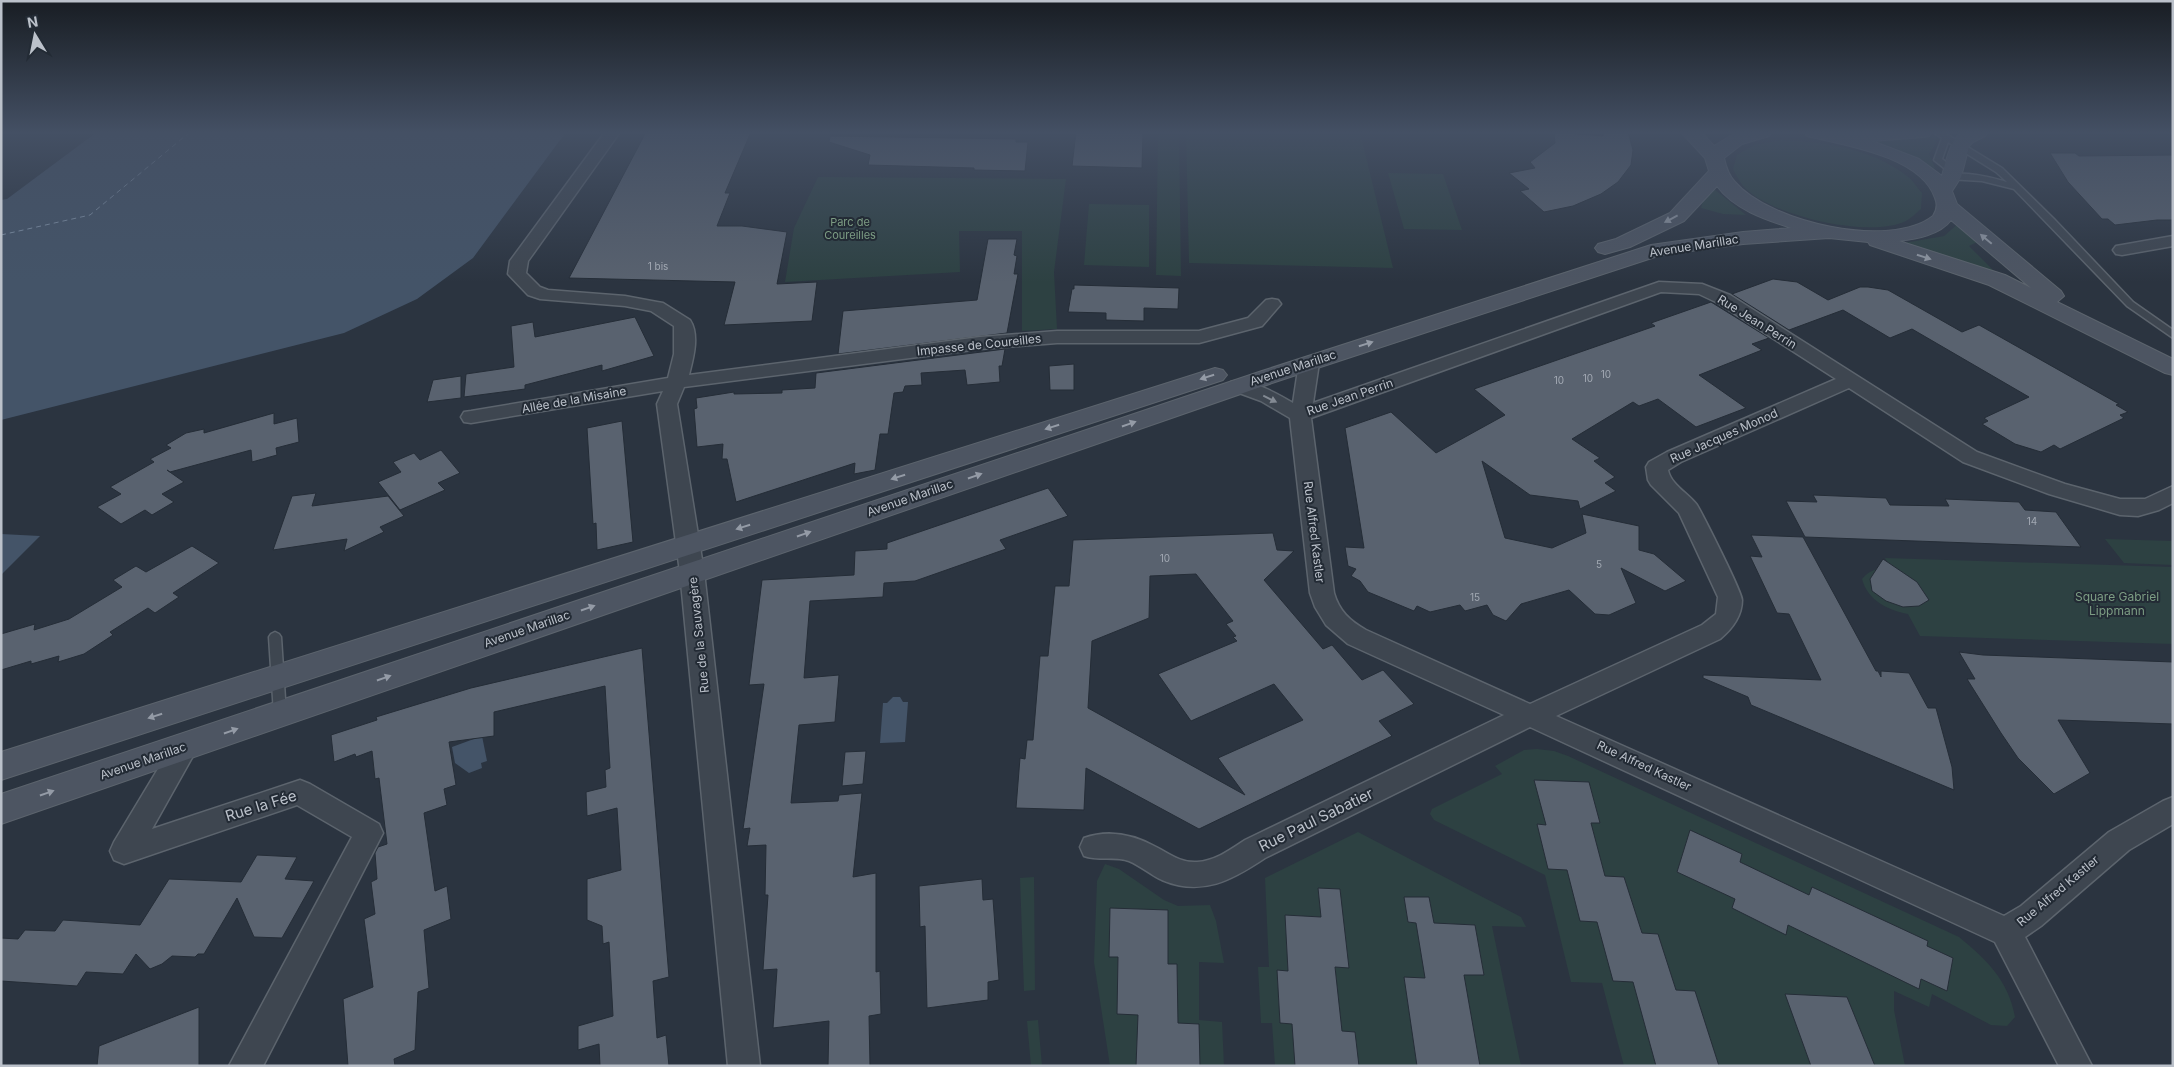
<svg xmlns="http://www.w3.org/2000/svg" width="2174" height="1067" viewBox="0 0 2174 1067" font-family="Inter,sans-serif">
  <rect width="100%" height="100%" fill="#2b3440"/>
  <!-- green -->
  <path fill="#2d4142" d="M 1158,132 L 1179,132 L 1181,276 L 1156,275 Z
    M 1186,132 L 1360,132 L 1393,268 L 1189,263 Z
    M 1935,137 L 1937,142 L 1929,154 L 1935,168 L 1933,170 L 1906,155 L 1869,139 Z
    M 1781,140 C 1825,142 1871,148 1907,176 C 1913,180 1917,188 1922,193 L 1921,209 C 1916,213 1911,218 1906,221 C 1869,239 1770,216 1743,186 C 1739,181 1736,175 1733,169 L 1737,155 L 1754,145 Z
    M 1388,173 L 1443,174 L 1462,230 L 1404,229 Z
    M 818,177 L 1066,179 L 1054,272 L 1057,329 L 1022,331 L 1022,231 L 959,231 L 960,272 L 785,282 L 794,228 Z
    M 1714,189 L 1746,215 L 1723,214 L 1701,208 L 1703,201 Z
    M 1089,204 L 1149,205 L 1149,267 L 1084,265 Z
    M 1959,223 L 1977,242 L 1969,246 L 1996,273 L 1898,244 L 1944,236 Z
    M 2105,539 L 2173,541 L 2173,565 L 2124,563 Z
    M 1885,558 L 2173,567 L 2173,644 L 1920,636 L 1908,614 C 1888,610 1868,601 1862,579 C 1870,569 1879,568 1891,568 Z
    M 1537,749 L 1554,751 L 1568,756 L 1959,937 C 1986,959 2009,981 2015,1017 L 2007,1026 L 1991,1025 L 1932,994 L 1929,1007 L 1894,991 L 1894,1010 L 1905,1066 L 1624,1066 L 1602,983 L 1571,982 L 1545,875 L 1434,820 L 1430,814 L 1432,809 L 1502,774 L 1495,766 L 1524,750 Z
    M 1358,832 L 1521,917 L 1526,927 L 1492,926 L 1521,1066 L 1275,1066 L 1272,1023 L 1261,1023 L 1258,967 L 1269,967 L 1265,878 Z
    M 1105,864 L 1119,869 L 1164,900 L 1178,906 L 1210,905 L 1216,921 L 1224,963 L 1199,962 L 1199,1020 L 1222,1022 L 1224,1066 L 1110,1066 L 1094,962 L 1097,881 Z
    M 1034,877 L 1035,990 L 1024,991 L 1020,878 Z
    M 1038,1020 L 1042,1066 L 1031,1066 L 1027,1021 Z"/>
  <!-- water -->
  <path fill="#445468" d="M 97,132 L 566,132 L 473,258 L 417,299 L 344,333 L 1,420 L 1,200 L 7,199 Z
    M 1,534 L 40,536 L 1,575 Z
    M 893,697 L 900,697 L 903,702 L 908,702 L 905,742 L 880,743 L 883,703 L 887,703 Z
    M 482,736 L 487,761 L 481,763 L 482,768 L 469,773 L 455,763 L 452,747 Z"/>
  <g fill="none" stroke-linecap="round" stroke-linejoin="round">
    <!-- ferry -->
    <path stroke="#8698ad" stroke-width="1" stroke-dasharray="5 4" stroke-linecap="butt" d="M 1,235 L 90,215 L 190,132"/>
  </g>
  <!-- building -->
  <path fill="#59626f" stroke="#252d37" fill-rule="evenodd" d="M 646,132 L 751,132 L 725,193 L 730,193 L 717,226 L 742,226 L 787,232 L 777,284 L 817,282 L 812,321 L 724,325 L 735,282 L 569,278 Z
    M 1076,132 L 1143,132 L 1142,168 L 1072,166 Z
    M 1554,132 L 1603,136 L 1604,132 L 1628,132 L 1633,150 L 1631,165 L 1618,182 L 1601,194 L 1573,206 L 1544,212 L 1520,191 L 1529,189 L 1509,173 L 1535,168 L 1530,162 L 1555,143 Z
    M 830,136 L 1016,139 L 1016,142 L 1028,142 L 1025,171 L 974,170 L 974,168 L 868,165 L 870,155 L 829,142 Z
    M 2050,153 L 2075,153 L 2079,156 L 2173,155 L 2173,220 L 2157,220 L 2115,225 L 2108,219 L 2102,219 L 2068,182 Z
    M 988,239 L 1017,239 L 1014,255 L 1017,256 L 1014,274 L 1018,274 L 1007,333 L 838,354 L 843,311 L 977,300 Z
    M 1773,279 L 1797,282 L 1828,300 L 1860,287 L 1868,287 L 1888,290 L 1962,332 L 1979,325 L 2119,404 L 2116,405 L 2128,412 L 2120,415 L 2124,418 L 2060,449 L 2054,445 L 2041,452 L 2015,444 L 1982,424 L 1988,421 L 1984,418 L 2029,397 L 1912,329 L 1890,338 L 1843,310 L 1789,330 L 1732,294 Z
    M 1074,285 L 1179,288 L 1178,309 L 1144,308 L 1144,321 L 1106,320 L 1106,313 L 1068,312 L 1072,289 L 1074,289 Z
    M 1711,302 L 1769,338 L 1752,344 L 1762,350 L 1699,375 L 1746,408 L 1696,427 L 1658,399 L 1639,406 L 1633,402 L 1572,439 L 1600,458 L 1594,461 L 1615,477 L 1605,483 L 1616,491 L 1580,509 L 1578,501 L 1530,495 L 1482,461 L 1505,538 L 1552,548 L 1586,533 L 1582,514 L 1639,526 L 1639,550 L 1654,554 L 1686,581 L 1665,591 L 1621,568 L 1636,603 L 1609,615 L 1595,614 L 1569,590 L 1521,604 L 1506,621 L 1493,615 L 1487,605 L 1465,611 L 1460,605 L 1430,612 L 1417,606 L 1414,611 L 1368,592 L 1360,581 L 1351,576 L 1356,569 L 1348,566 L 1345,547 L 1364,548 L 1345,428 L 1391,412 L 1436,453 L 1505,415 L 1474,389 L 1655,326 L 1651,323 Z
    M 635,317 L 654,356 L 602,371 L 602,365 L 525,385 L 525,389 L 464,397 L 466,374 L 514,367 L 511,326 L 533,322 L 535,337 Z
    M 1005,349 L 1002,366 L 999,366 L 1000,382 L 967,385 L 965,370 L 921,373 L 922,385 L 905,386 L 903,392 L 894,393 L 888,434 L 880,434 L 875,470 L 854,474 L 855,463 L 736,502 L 727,459 L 722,459 L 723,444 L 697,447 L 694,409 L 697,408 L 696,398 L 734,392 L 734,394 L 782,393 L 782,390 L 815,388 L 816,373 Z
    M 1074,364 L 1074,390 L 1050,390 L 1049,366 Z
    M 461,376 L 461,398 L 427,402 L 433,380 Z
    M 274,413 L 274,424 L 297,418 L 299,442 L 276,448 L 277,455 L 252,462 L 251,450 L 170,472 L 167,470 L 184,482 L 162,494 L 174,502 L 152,515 L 145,510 L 121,524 L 97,507 L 121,494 L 110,487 L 154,462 L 150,459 L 171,448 L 166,445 L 186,433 L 204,429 L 204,433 Z
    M 622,421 L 633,542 L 597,550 L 596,523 L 593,524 L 587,428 Z
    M 441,450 L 460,473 L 438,483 L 445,490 L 400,510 L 378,482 L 401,472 L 393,462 L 414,453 L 420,460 Z
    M 1048,488 L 1068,516 L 1000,540 L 1006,549 L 915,581 L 884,583 L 883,597 L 810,601 L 804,678 L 839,675 L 835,722 L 799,725 L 791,803 L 838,801 L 839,795 L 862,793 L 853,877 L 876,873 L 876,972 L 880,971 L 881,1014 L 869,1016 L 870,1066 L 828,1066 L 829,1021 L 773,1028 L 777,969 L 763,970 L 768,895 L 765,895 L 766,845 L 747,846 L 750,828 L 743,829 L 764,684 L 749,685 L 762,580 L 854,575 L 855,551 L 887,549 L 887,543 Z
    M 316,493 L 312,506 L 388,496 L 404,516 L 380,527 L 384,532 L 344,551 L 347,539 L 273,550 L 292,496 Z
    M 1813,495 L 1886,498 L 1890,505 L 1949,506 L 1945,499 L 2019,502 L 2025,510 L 2056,512 L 2081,547 L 1805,537 L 1786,501 L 1817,502 Z
    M 1273,533 L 1277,550 L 1294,551 L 1264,580 L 1323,649 L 1332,645 L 1362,680 L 1383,670 L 1414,704 L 1379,721 L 1392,736 L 1199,829 L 1086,768 L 1084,810 L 1016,808 L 1020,758 L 1025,759 L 1027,740 L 1033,740 L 1040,656 L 1048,656 L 1055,586 L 1069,586 L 1073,540 ZM 1196,574 L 1233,621 L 1226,624 L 1236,636 L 1233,637 L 1237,641 L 1158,674 L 1191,721 L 1274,684 L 1303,720 L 1218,758 L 1245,795 L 1088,708 L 1092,641 L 1149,618 L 1150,576 Z
    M 1751,535 L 1803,537 L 1876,671 L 1878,671 L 1881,677 L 1881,671 L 1909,673 L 1928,708 L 1936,708 L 1952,767 L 1954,790 L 1751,705 L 1748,697 L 1703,678 L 1703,675 L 1821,680 L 1789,614 L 1777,613 L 1750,556 L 1762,557 Z
    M 192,546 L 219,563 L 173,593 L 179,597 L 155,613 L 148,608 L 110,632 L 113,635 L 84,654 L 58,662 L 59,656 L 31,664 L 31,661 L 1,670 L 1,634 L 35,624 L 34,630 L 69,619 L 122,587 L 113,580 L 136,566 L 146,572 Z
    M 1883,559 L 1917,582 L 1929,600 L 1919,606 L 1903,607 L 1886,601 L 1872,591 L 1870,579 Z
    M 642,648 L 669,977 L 653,981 L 657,1038 L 666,1035 L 669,1066 L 600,1066 L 599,1044 L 578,1050 L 578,1026 L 613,1016 L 609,942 L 603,944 L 602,926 L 587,920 L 587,879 L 621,870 L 617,808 L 587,816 L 586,792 L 606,787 L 605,770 L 610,768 L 605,686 L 494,712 L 494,736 L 449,742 L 456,785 L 444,789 L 447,805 L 424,813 L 435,891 L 447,886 L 451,919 L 424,930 L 429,988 L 418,992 L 415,1050 L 394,1059 L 395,1066 L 348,1066 L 343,999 L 373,987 L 364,919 L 375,914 L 371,882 L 377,879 L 375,853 L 378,847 L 387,844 L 379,778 L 375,779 L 372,751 L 356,757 L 355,754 L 334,762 L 331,735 L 377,720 L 376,717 L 471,688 Z
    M 1959,652 L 1983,655 L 2173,662 L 2173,724 L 2058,720 L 2090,773 L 2054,794 L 2018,758 L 2001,733 L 1967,679 L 1975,679 Z
    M 866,751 L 863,784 L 842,786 L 845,752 Z
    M 1534,780 L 1589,782 L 1600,823 L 1591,823 L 1605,876 L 1624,877 L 1642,933 L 1658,934 L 1676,990 L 1695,991 L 1719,1066 L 1656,1066 L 1633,982 L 1613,981 L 1597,922 L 1580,921 L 1567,870 L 1548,869 L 1537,824 L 1546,825 Z
    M 1690,830 L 1742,854 L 1740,862 L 1809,895 L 1812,887 L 1928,941 L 1927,946 L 1953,958 L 1947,991 L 1921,979 L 1919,989 L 1788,925 L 1786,935 L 1732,908 L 1735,899 L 1677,872 Z
    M 257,855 L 297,857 L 285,879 L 314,881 L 282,938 L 254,937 L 237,898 L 204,954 L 198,954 L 195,957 L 172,956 L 162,964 L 150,969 L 136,954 L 123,974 L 86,972 L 77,986 L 1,981 L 1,938 L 18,939 L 25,930 L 55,931 L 63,920 L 140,925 L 169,879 L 241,882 Z
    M 982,879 L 983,900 L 993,899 L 999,980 L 988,982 L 988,1000 L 927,1008 L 925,926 L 920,927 L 919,886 Z
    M 1318,888 L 1340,889 L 1349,968 L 1335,967 L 1342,1031 L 1355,1032 L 1359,1066 L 1295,1066 L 1292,1024 L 1280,1023 L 1277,970 L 1288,971 L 1285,915 L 1321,917 Z
    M 1404,897 L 1429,897 L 1434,923 L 1475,925 L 1484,975 L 1464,975 L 1480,1066 L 1417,1066 L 1404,977 L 1425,978 L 1416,923 L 1408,922 Z
    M 1110,908 L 1168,910 L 1168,964 L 1177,964 L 1178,1023 L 1199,1024 L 1200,1066 L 1136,1066 L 1138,1015 L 1117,1014 L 1118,957 L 1109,957 Z
    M 1785,994 L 1847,997 L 1875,1066 L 1811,1066 Z
    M 199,1007 L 199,1066 L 97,1066 L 99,1046 Z"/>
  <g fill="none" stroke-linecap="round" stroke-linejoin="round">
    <!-- lane casing -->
    <g stroke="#5c646d" stroke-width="3">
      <path id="lane" d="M 1933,132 L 1943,132 L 2002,168 L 2054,219 L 2133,302 L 2173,330 L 2173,338 L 2127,306 L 2014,189 L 1982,181 L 1948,179 L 1947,177 C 1958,169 1994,178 2007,182 L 1996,172 L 1948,142 L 1942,159 L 1956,170 L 1949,172 L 1934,160 L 1942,138 Z
        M 275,632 L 279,634 L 281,637 L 286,714 L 285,718 L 280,719 L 275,718 L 274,714 L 269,637 L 271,634 Z"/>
    </g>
    <!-- street casing -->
    <g stroke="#5c646d" stroke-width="3">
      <path id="street" d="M 605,132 L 620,132 L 528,261 L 526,273 L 540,287 L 548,290 L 625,296 L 657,302 L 663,303 L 690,320 C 700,335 693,359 689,375 L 980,337 L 1057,331 L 1199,331 L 1248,318 L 1266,300 L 1272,299 L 1278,300 L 1281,304 L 1262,326 L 1199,343 L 1057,343 L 980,349 L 684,387 L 677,404 L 704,572 L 760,1066 L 728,1066 L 680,572 L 657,404 L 663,391 L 471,423 L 464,422 L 461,417 L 464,412 L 471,411 L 668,378 L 674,354 L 674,326 L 651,311 L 625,306 L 540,299 L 528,295 L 508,274 L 510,261 Z
        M 2173,236 L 2173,246 L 2122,255 L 2116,254 L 2113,250 L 2116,246 L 2122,245 Z
        M 1659,282 L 1702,284 L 1730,295 L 1977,452 L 2065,484 L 2120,499 L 2145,499 L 2173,486 L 2173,503 L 2159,510 L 2138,516 L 2120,515 L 2049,494 L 1963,462 L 1849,388 L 1681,462 L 1668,470 C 1671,485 1688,493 1697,505 C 1703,515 1742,592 1742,600 C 1742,616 1732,629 1720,639 L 1556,716 L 2004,916 L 2021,906 L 2109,832 L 2163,801 L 2173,797 L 2173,824 L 2129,850 L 2041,926 L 2025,937 L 2092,1066 L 2059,1066 L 1995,942 L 1530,727 L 1265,858 C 1232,880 1202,897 1162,880 C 1151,875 1141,866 1129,861 C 1114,856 1099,861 1084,856 L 1080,847 L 1084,838 C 1109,829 1135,835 1158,848 C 1171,855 1181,863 1197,862 C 1215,861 1230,850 1245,840 L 1504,715 L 1348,644 L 1326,625 L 1315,607 L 1310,593 L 1290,418 L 1261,401 L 1231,390 L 1228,386 L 1231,382 C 1248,377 1278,394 1293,403 L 1299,363 L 1302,359 L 1309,357 L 1316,359 L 1319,363 L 1313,403 ZM 1661,292 L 1699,294 L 1718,303 L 1836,379 L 1667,452 L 1649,462 L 1646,467 L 1648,480 L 1651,485 L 1679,513 L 1718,597 L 1716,614 L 1702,625 L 1530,704 L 1366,630 C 1350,621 1339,611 1334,593 L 1311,418 Z
        M 185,736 L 194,739 L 198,747 L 152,829 L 300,780 L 310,784 L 379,824 L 383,833 L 263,1066 L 229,1066 L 352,837 L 297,805 L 124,864 L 114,860 L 110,851 L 114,842 L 176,739 Z"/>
    </g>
    <!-- secondary casing -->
    <g stroke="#5c646d" stroke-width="2">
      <path id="secondary" d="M 1681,132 L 1701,132 L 1714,146 L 1737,132 L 1772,132 L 1769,136 L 1742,144 L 1724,158 C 1726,167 1729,176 1735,182 C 1769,222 1890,250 1933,216 C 1937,210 1938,205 1935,198 C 1921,156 1844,145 1807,136 L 1804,132 L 1841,132 L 1849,134 L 1850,132 L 1932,132 L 1929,136 L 1923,137 L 1872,141 L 1919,159 L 1942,176 C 1945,165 1951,135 1964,132 C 1972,131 1980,132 1988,132 L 1985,136 L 1973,142 L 1969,146 L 1961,177 L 1952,191 L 1957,204 L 2061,291 L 2064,296 L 2057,302 L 2173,359 L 2173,375 L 2165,373 L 1989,285 L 1870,245 L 1868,242 L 1829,238 L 1743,244 L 1661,255 L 1278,381 L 1,824 L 1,794 L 1262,371 L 1651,245 L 1743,232 L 1791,228 C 1764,219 1734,209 1717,186 L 1684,221 L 1630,247 L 1605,254 L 1598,252 L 1595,248 L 1598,244 L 1616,239 L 1670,213 L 1709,171 L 1705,158 ZM 1951,220 L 2031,288 L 2005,275 L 1899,241 C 1916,239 1940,235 1951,220 Z
        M 1215,368 L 1223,370 L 1227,375 L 1223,380 L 1,780 L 1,752 Z"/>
    </g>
    <!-- lane -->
    <use href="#lane" fill="#3e4650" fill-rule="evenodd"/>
    <!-- street -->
    <use href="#street" fill="#3e4650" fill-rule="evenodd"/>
    <!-- secondary -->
    <use href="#secondary" fill="#4d5562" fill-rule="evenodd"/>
  </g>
  <!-- one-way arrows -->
  <defs><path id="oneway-solid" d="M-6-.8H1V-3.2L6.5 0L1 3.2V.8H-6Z" transform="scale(1.25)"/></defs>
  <g fill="#949ba6">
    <use href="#oneway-solid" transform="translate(1671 219) rotate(152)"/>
    <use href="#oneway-solid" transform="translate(1986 239) rotate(-140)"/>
    <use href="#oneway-solid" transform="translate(1924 257) rotate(18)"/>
    <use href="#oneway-solid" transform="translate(1366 344) rotate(-18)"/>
    <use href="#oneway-solid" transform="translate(1207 377) rotate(162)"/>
    <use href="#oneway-solid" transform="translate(1129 424) rotate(-19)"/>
    <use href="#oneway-solid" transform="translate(1052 427) rotate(162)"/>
    <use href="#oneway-solid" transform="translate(975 476) rotate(-19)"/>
    <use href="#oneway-solid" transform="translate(898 477) rotate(162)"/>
    <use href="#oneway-solid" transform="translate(743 527) rotate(162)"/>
    <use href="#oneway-solid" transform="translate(804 534) rotate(-19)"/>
    <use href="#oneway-solid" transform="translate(588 608) rotate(-19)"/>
    <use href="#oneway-solid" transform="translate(384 678) rotate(-19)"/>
    <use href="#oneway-solid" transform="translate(155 716) rotate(162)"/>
    <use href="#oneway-solid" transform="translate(231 731) rotate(-19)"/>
    <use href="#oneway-solid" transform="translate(47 793) rotate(-19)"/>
  </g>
  <use fill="#838a93" href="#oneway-solid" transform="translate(1270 399) rotate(26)"/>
  <!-- sky -->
  <linearGradient id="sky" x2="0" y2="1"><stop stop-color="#181d23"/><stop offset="0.47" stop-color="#445064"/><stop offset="1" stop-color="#445064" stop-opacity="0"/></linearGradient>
  <rect width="2174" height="282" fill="url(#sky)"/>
  <g text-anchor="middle" stroke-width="4" stroke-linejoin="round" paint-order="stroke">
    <!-- number labels -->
    <g font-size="10" fill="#a2a9b3">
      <text x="658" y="270">1 bis</text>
      <text x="1606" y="378">10</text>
      <text x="1588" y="382">10</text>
      <text x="1559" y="384">10</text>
      <text x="2032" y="525">14</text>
      <text x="1165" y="562">10</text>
      <text x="1599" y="568">5</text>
      <text x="1475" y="601">15</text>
    </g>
    <!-- far-park labels -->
    <g font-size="11" fill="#7d9d84" stroke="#232b35">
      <text x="850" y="226">Parc de<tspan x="850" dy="13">Coureilles</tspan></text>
    </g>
    <!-- street labels -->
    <g font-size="12" fill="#bbc1ca" stroke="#232b35">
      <text transform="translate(1694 246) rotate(-9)" y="4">Avenue Marillac</text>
      <text transform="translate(1757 322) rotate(32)" y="4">Rue Jean Perrin</text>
      <text transform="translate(979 345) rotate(-6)" y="4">Impasse de Coureilles</text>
      <text transform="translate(1293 368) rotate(-18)" y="4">Avenue Marillac</text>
      <text transform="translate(1350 397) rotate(-19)" y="4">Rue Jean Perrin</text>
      <text transform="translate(574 400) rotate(-10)" y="4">Allée de la Misaine</text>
      <text transform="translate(1724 436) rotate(-24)" y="4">Rue Jacques Monod</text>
      <text transform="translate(910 498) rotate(-19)" y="4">Avenue Marillac</text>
      <text transform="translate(1314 532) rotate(83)" y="4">Rue Alfred Kastler</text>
      <text transform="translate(527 629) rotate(-19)" y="4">Avenue Marillac</text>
      <text transform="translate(699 635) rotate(-96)" y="4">Rue de la Sauvagère</text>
      <text transform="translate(143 761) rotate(-19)" y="4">Avenue Marillac</text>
      <text transform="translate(1644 766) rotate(25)" y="4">Rue Alfred Kastler</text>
      <text transform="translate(2058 891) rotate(-40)" y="4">Rue Alfred Kastler</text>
    </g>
    <!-- park labels -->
    <g font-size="12" fill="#7d9d84" stroke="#232b35">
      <text x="2117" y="601">Square Gabriel<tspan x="2117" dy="14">Lippmann</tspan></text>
    </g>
    <!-- near-street labels -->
    <g font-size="15" fill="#bbc1ca" stroke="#232b35">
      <text transform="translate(261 806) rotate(-17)" y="5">Rue la Fée</text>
      <text transform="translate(1316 820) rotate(-26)" y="5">Rue Paul Sabatier</text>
    </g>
  </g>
  <!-- border -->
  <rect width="2174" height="1067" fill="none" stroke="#bbc1ca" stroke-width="5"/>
  <!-- north arrow -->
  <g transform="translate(35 35) rotate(350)" stroke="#232b35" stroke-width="4" paint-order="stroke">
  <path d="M0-4L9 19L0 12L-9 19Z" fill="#bbc1ca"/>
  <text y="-8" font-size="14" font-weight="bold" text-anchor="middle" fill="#bbc1ca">N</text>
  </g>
</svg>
